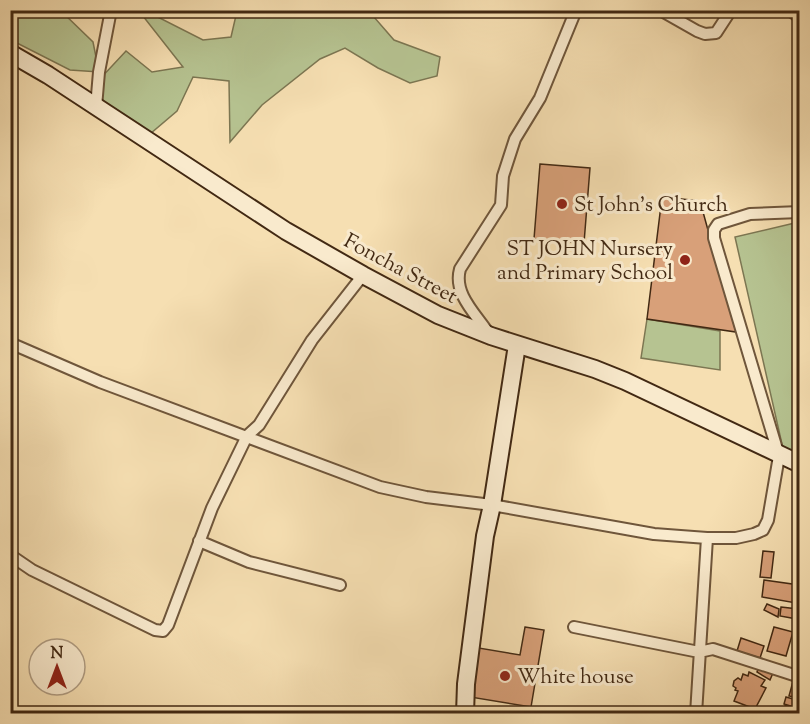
<svg xmlns="http://www.w3.org/2000/svg" width="810" height="724" viewBox="0 0 810 724" font-family="'Sorts Mill Goudy',serif">
  <rect width="100%" height="100%" fill="#f6dfb2"/>
  <filter id="stains"><feTurbulence type="fractalNoise" baseFrequency=".00333" numOctaves="4"/><feColorMatrix values="0 0 0 0 .2 0 0 0 0 .09 0 0 0 0 .02 0 0 0 .5 -.17"/></filter>
  <radialGradient id="worn" r=".72"><stop offset=".6" stop-color="#630" stop-opacity="0"/><stop offset="1" stop-color="#630" stop-opacity=".3"/></radialGradient>
  <!-- green -->
  <path fill="#b6c391" stroke="#7c7652" stroke-width="1.5" d="M 10,11 L 61,11 L 93,42 L 99,72 L 70,70 L 11,40 Z
    M 139,11 L 146,11 L 203,40 L 231,37 L 237,11 L 363,11 L 374,17 L 394,40 L 440,57 L 437,76 L 410,83 L 378,68 L 345,48 L 320,59 L 262,105 L 230,142 L 229,81 L 193,77 L 177,111 L 144,139 L 96,107 L 98,81 L 126,51 L 152,72 L 183,67 Z
    M 799,222 L 799,459 L 784,453 L 735,237 Z
    M 647,319 L 720,331 L 720,370 L 641,358 Z"/>
  <!-- building -->
  <path fill="#d8a079" stroke="#422913" stroke-width="1.5" d="M 540,164 L 590,168 L 584,243 L 534,239 Z
    M 662,197 L 700,201 L 736,332 L 647,319 Z
    M 763,551 L 774,552 L 771,578 L 760,577 Z
    M 764,580 L 799,585 L 796,603 L 762,597 Z
    M 767,604 L 779,609 L 778,617 L 764,610 Z
    M 781,607 L 798,609 L 797,619 L 780,616 Z
    M 525,627 L 544,630 L 531,707 L 470,697 L 479,648 L 520,655 Z
    M 774,627 L 793,632 L 786,656 L 767,651 Z
    M 741,638 L 764,646 L 760,658 L 737,651 Z
    M 759,667 L 773,673 L 770,680 L 757,672 Z
    M 749,672 L 765,680 L 761,686 L 766,688 L 755,709 L 734,701 L 738,691 L 735,690 L 736,688 L 733,686 L 734,681 L 738,678 L 741,680 L 743,674 L 748,676 Z
    M 794,678 L 800,680 L 800,698 L 789,696 Z
    M 786,697 L 800,701 L 800,709 L 784,704 Z
    M 785,706 L 794,709 L 792,714 L 782,714 Z"/>
  <g fill="none" stroke-linecap="round" stroke-linejoin="round">
    <!-- street casing -->
    <g stroke="#6f563b" stroke-width="14">
      <path id="street" d="M 660,10 L 697,31 L 705,34 L 716,33 L 731,10
        M 790,10 L 800,18
        M 96,107 L 99,72 L 111,10
        M 489,334 C 476,314 453,294 460,269 L 501,205 L 503,176 L 515,139 L 540,98 L 576,10
        M 10,343 L 100,382 L 380,487 L 426,497 L 492,505 L 654,534 L 707,538 L 736,538 L 754,534 L 763,530 L 768,520 L 779,456 L 714,238 L 714,230 L 718,224 L 750,214 L 800,212
        M 199,541 L 249,562 L 340,585
        M 10,555 L 32,570 L 155,630 L 163,631 L 168,625 L 212,508 L 247,436 L 259,425 L 312,340 L 363,275
        M 574,627 L 699,652 L 713,649 L 800,677
        M 696,714 L 707,538"/>
    </g>
    <!-- secondary casing -->
    <g stroke="#422913" stroke-width="20">
      <path id="secondary" d="M 10,53 L 48,75 L 286,231 L 363,275 L 438,315 L 491,336 L 595,369 L 625,381 L 800,464
        M 465,714 L 466,684 L 485,536 L 492,505 L 517,345"/>
    </g>
    <!-- street -->
    <use href="#street" stroke="#f9eacd" stroke-width="10"/>
    <!-- secondary -->
    <use href="#secondary" stroke="#f9eacd" stroke-width="16"/>
  </g>
  <!-- markers -->
  <g fill="#8f2418" stroke="#f9eacd" stroke-width="2">
    <circle cx="562" cy="204" r="6"/>
    <circle cx="685" cy="260" r="6"/>
    <circle cx="505" cy="676" r="6"/>
  </g>
  <g text-anchor="middle" stroke-width="6" stroke-linejoin="round" paint-order="stroke">
    <!-- poi labels -->
    <g font-size="21" fill="#422913" stroke="#f9eacd" text-anchor="start">
      <text x="574" y="211">St John's Church</text>
      <text x="673" y="255" text-anchor="end">ST JOHN Nursery<tspan x="673" dy="24">and Primary School</tspan></text>
      <text x="517" y="683">White house</text>
    </g>
    <!-- street labels -->
    <g font-size="21" fill="#422913" stroke="#f9eacd">
      <text transform="translate(401 268) rotate(28)" y="7">Foncha Street</text>
    </g>
  </g>
  <!-- margin -->
  <rect width="810" height="724" fill="none" stroke="#f6dfb2" stroke-width="36"/>
  <rect x="12" y="12" width="786" height="700" fill="none" stroke="#422913" stroke-width="3"/>
  <rect x="18" y="18" width="774" height="688" fill="none" stroke="#422913" stroke-width="1.5"/>
  <!-- north arrow -->
  <g transform="translate(57 667)"><circle r="28" fill="#f9eacd" stroke="#b09d83" stroke-width="1.5"/>
  <path d="M0-4.5L10 22L0 15L-10 22Z" fill="#8f2418"/>
  <text y="-9" font-size="16" font-weight="bold" text-anchor="middle" fill="#422913">N</text>
  </g>
  <rect width="100%" height="100%" filter="url(#stains)"/>
  <rect width="100%" height="100%" fill="url(#worn)"/>
</svg>
